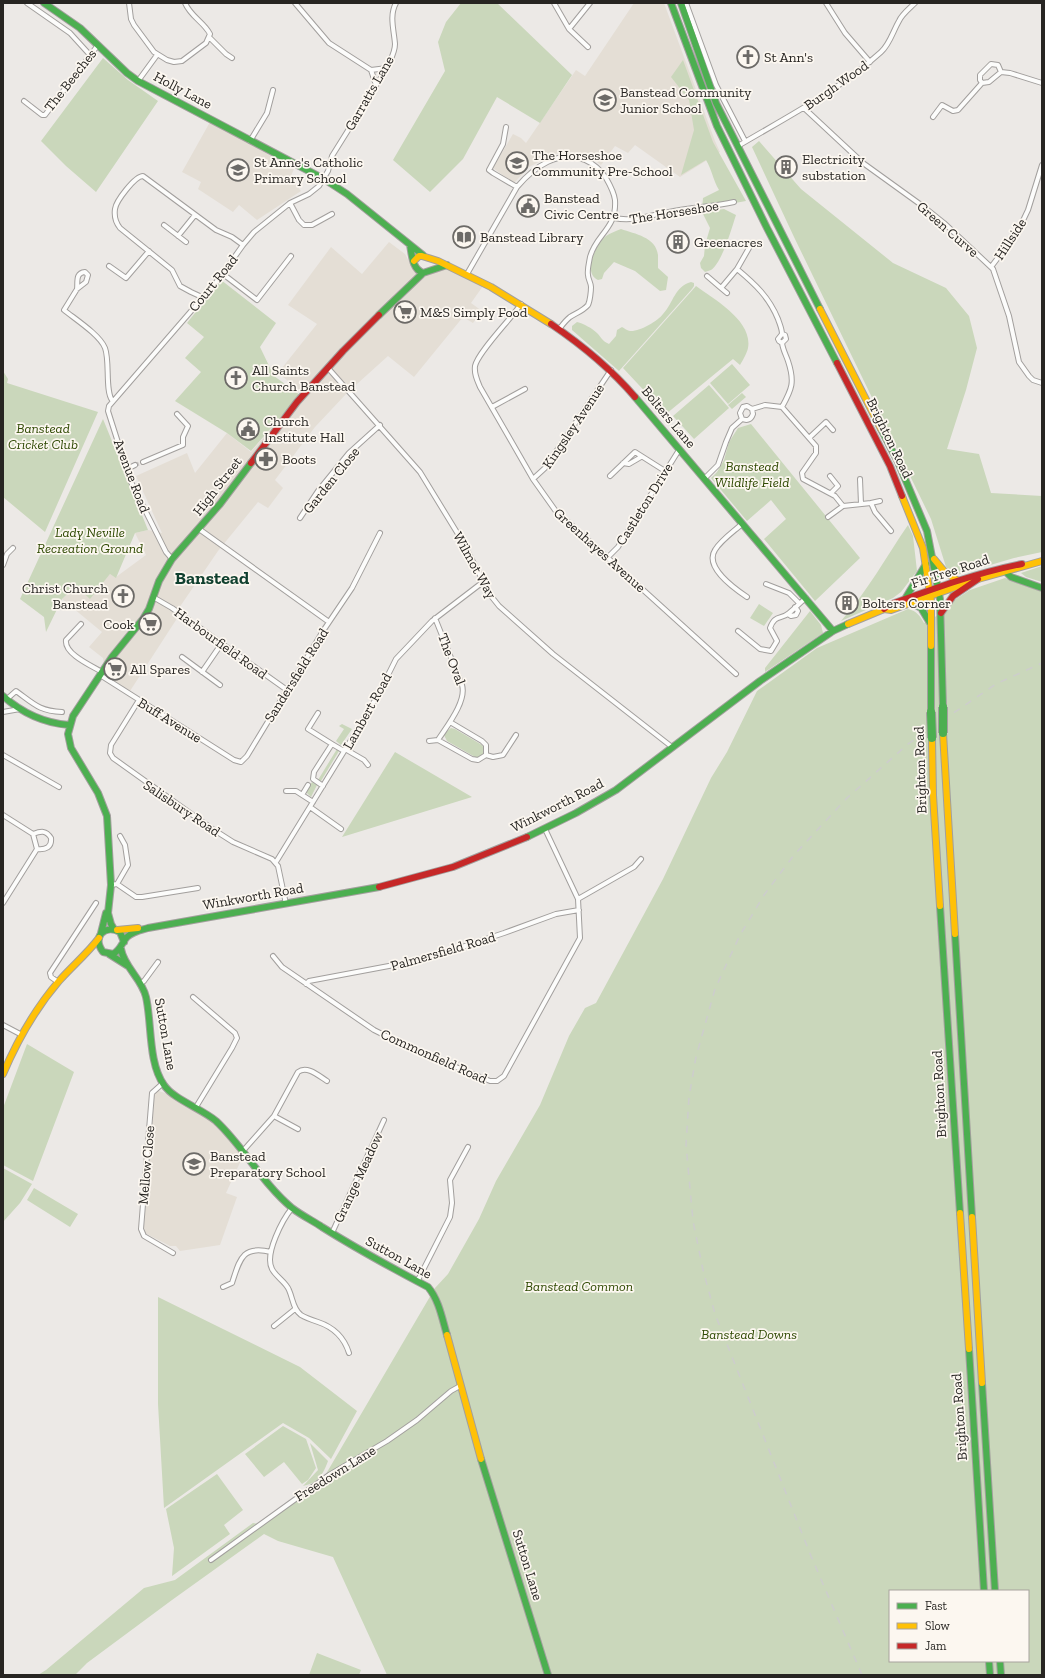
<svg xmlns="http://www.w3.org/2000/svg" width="1045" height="1678" viewBox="0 0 1045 1678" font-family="'Zilla Slab',serif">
  <rect width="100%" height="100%" fill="#ece9e6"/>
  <!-- built -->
  <path fill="#e4ded5" d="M 634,3 L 664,3 L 715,141 L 720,152 L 680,177 L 635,145 L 628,153 L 615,146 L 601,165 L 591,158 L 578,153 L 563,152 L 555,154 L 529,167 L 514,183 L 493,168 L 513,134 L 521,138 L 526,143 L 576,70 L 585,76 Z
    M 210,122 L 294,169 L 290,178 L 301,191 L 257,220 L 239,205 L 233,212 L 198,189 L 201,182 L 182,172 Z
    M 389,242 L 405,254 L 413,269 L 423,277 L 442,269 L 449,269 L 483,286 L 471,303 L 482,311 L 473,323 L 463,317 L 414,377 L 388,356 L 347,393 L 315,427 L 275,480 L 283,488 L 268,508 L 258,502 L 218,551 L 179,608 L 176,620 L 130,691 L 106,676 L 103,658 L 89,647 L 102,632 L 62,599 L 76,586 L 90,598 L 110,574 L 116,577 L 146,555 L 135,533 L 148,530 L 162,533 L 136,476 L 187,453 L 195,473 L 227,433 L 251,452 L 302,392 L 278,373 L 317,324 L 288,305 L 331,247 L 362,274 Z
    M 155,1090 L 165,1093 L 215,1123 L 243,1156 L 226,1193 L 237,1197 L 220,1245 L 180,1251 L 176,1246 L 170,1246 L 145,1233 L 144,1227 Z"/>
  <!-- green -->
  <path fill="#cad7bb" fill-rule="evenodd" d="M 461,3 L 497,3 L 572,75 L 540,123 L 497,97 L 463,159 L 430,192 L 393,160 L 445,71 L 438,42 L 446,22 Z
    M 103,58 L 128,80 L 158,101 L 96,192 L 66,166 L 41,141 Z
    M 683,60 L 713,142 L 746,201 L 702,209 L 703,198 L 719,190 C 713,180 712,170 706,160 L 681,175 L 694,130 L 689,100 L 671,77 Z
    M 759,141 L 801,189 L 893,263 L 946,288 L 969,316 L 977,348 L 966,390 L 947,449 L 979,454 L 991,493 L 1042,496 L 1042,552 L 1014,558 L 960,574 L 953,573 L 946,567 L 931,519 L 794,237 L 752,147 Z
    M 724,209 L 736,215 C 732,227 722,263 711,270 C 709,271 707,271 705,272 L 701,268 L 700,263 L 704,256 L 705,245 L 710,228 L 702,212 Z
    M 621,229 C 635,234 656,237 658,255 C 658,260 658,263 658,268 L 668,277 L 666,290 L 660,291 L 635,271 L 614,262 L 604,273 L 602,279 L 598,280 C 582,273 596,244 606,236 C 610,233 616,231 621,229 Z
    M 221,280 L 276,323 L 260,347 L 274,376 L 300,395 L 251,451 L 227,433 L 175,401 L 201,372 L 185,358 L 204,337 L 187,323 Z
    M 691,282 L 694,283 L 694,286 L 692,289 L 619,371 L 572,330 L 572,326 L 577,322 C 584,324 592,328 597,333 C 602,338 602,341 609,344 L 616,336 L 617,330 L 622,327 C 624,328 628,331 630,331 C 639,332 658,321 663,314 C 674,302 674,287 691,282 Z
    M 696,286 C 715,300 753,321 748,348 C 747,353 743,360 740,365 L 733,359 L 666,414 L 623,368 Z
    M 732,364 L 750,385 L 728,404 L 710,383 Z
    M 3,371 L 8,379 L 7,383 L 98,412 L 45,532 L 3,497 Z
    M 709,385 L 729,408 L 694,439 L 673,416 Z
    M 742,393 L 746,397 L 732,409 L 728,405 Z
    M 103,419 L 148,530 L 135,533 L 116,578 L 110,574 L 90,599 L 76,586 L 62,599 L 46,632 L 44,617 L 20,599 Z
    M 751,424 L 860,558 L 815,601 L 764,539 L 786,519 L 771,500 L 747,521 L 711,478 L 717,472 L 724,460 L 729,442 L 738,428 Z
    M 908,525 L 913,536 L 917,571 L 901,592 L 893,598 L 841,621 C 867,592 886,557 908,525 Z
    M 1042,566 L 1042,582 L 1026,577 L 1021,573 Z
    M 1005,578 L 1042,592 L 1042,1675 L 387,1675 L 333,1557 L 278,1541 L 264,1534 L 172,1600 L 87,1663 L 75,1675 L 38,1675 L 46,1670 L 144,1588 L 175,1580 L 253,1523 L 259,1524 L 323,1479 L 435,1288 L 448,1274 L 479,1219 L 496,1181 L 540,1105 L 569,1036 L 585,1008 L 596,1003 L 663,879 L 711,778 L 727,752 L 757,691 L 817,648 L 908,609 C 917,611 920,616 924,623 L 949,609 L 950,603 L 970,590 ZM 890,1591 L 1028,1591 L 1028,1661 L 890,1661 Z
    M 759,604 L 773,613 L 764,626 L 750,618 Z
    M 810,611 L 821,625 L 823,633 L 765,672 L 765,668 Z
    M 342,724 L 352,729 L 341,745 L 336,741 L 344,729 L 339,726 Z
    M 451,728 L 455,729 L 482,745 L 485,750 L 484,754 L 478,757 L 475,757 L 447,741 L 444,735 L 446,732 Z
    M 337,749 L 339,751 L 321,781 L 318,780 Z
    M 395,752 L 472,797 L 342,837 Z
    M 312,782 L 317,785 L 311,797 L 306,792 Z
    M 27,1044 L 74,1072 L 33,1181 L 3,1165 L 3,1108 Z
    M 3,1168 L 32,1184 L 20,1203 L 3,1222 Z
    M 34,1188 L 78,1214 L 70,1227 L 27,1200 Z
    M 158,1297 L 300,1367 L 357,1411 L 331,1459 L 309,1438 L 283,1423 L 164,1508 L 158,1404 Z
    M 283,1426 L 306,1439 L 316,1468 L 308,1480 L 302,1484 L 284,1462 L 264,1477 L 245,1454 Z
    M 310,1443 L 328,1461 C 323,1474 319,1483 303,1486 L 318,1470 Z
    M 217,1474 L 243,1510 L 224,1525 L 230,1534 L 172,1576 L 174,1548 L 166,1509 Z
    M 317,1653 L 361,1670 L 359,1675 L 309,1675 Z"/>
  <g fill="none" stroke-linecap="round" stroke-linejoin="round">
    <!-- street-tunnel -->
    <path stroke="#c5c2bf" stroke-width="4" stroke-dasharray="4 2" stroke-linecap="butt" d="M 135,465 L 143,462"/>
    <!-- street casing -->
    <g stroke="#a29f9d" stroke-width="6">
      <path id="street" d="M 27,3 L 70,33 L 90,55
        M 129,3 L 131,19 L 134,25 L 154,52 L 167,60 L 174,62 L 182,61 L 206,43 L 210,34 C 204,22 191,17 185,3
        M 295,3 L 329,43 L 371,70 L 387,68
        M 554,3 L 569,29 L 588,47
        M 686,3 L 716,85 L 745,141
        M 826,3 L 845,33 L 870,62
        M 569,29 L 590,3
        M 210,38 L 226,54 L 232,58
        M 991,64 L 998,65 L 1001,72 L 989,82 L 982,83 L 980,80 L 980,75 Z
        M 371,70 L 376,85
        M 1001,72 L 1010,73 L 1042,83
        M 138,81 L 157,55
        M 24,101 L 42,115 L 45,115 L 98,45
        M 804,108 L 863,163 L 924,207 L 944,223 L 993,269 L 1009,316 L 1019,362 L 1029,376 L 1033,380 L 1042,383
        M 933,117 L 942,105 L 953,111 L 958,110 L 982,83
        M 506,127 L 503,144 L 489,170 L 493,173 L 517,187
        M 250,141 L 267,113 L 273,90
        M 738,146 C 787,117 838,91 881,52 C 890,44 893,31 899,21 C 902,14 910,8 915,3
        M 290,203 L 299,220 L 304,225 L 312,225 L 332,214
        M 614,218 C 634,222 650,215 669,212 C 691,207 713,207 734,202
        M 164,225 L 186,242
        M 178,236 L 195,215
        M 749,248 L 737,269 C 755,284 769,297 778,319 C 780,325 782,329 782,334
        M 109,266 L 126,278 L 149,251
        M 991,267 L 1018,231 L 1028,210 L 1042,165
        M 223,274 L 257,300 L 291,256
        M 467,274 L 517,187 C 534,167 559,149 585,160 C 594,164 601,170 606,178 C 610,185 614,192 615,200 C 617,229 596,234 590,257 C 589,263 587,270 588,275 C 588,279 591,283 591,287 C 591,291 590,301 588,305 C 583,311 576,313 570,317 C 566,320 563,324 560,328
        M 707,276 L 721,288 L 737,269
        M 721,288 L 727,293
        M 77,289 C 78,282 75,273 85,272 L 88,275 L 86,282 L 77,289 L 64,310 C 75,319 100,335 105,348 C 110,361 105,391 112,400
        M 204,298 L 191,292 L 180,286 L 172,270 L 120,228 C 116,223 114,216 115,209 C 116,201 135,176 143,176 L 216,230 L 232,237 L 243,245
        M 521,304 C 511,319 478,352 475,366 C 474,374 477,380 480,387 L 533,479 L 555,510 L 736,674
        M 782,334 L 785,335 L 786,339 L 782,343
        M 782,334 L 778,339 L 779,341 L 782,343
        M 782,343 C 783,350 786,355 788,361 C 795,382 792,389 782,407
        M 328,368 L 420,472 L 461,539 L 491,596 L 499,606 L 553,654 L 672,747
        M 492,407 L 525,389
        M 752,409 L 765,405 L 782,407 L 816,446 L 816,453 L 802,473 L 803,479 L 835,496 L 843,506 L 871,503 L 875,512 L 891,531
        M 742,419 L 740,413 L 743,407 L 747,406 L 752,409
        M 742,419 C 747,421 751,420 753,414 L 752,409
        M 809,438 L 826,422 L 833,430
        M 143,462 L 183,445 L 183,437 L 188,426 L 177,414
        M 623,463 L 629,464 L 641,457
        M 127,469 L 135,465
        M 610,476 L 635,452 L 665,471
        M 830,476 L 838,486 L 831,493
        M 533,479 L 545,468 L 611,370
        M 704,479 L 718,465 L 726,442 L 732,428 L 742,419
        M 860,479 L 861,504
        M 871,503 L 880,501
        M 828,517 L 843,506
        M 300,518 L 318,491 L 349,453 L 380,425
        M 742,524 C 733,532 721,540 715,550 C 704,567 735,589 747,597
        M 199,529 L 329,622
        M 608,557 L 618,547 L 679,450
        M 172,559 L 166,552 L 130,480 L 108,411 L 109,406 L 218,280 L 243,245 L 254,232 L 290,203 L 309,194 L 319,186 L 328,171 L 332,156 L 387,68 C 390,60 395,53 395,44 C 394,30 389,16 396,3
        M 3,565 L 7,554 L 13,548
        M 766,584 L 789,593 L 799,603
        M 153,597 L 172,608 L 287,690
        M 788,614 L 791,616 L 796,615 L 798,611 L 795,607
        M 435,618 L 462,685 C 467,701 447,726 438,740
        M 81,624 L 66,640 C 64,654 92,666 102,672
        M 738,631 L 760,649 L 771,651 L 777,641 L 770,628 C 775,614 781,620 789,613 C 795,608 800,603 806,598
        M 182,657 L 220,685
        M 202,672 L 222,643
        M 100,675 L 234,760 L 241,762 L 247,756 L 323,631 L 352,588 L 380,533
        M 7,699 L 16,691 C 34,704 39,711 62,712
        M 139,700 L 111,745 L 110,753 L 113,758 L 211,828 L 233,842 L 272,859 L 278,866 L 286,904
        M 3,712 L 20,709
        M 318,713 L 308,729 L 332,744
        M 429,741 L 438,740 L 472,759 L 478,760 L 486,755 L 486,745 L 482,741 L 450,722
        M 345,749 L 364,760 L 368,765
        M 3,755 L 59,787
        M 486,755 L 493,757 L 503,755 L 516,735
        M 323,786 L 313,779 L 314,772 L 332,744 L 344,751
        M 286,791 L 296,791 L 313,802
        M 302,795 L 308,785
        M 310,807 L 341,829
        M 3,815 L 33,834 L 37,849 L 3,903
        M 33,834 C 41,831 46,830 51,838 C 52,847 46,850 37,849
        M 276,862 L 359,727 L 378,695 L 396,659 L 432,621 L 483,582
        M 117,884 L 128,865 L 125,845 L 120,836
        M 111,885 L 117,884 L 136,897 L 142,897 L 198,888
        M 578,899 L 634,867 L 641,859
        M 273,956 L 282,967 L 374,1030 L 410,1048 L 490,1081 L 497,1081 L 504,1076 L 580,938 L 578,899 L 545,829
        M 58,982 L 51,977 L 50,973 L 96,903
        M 141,983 L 144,981 L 158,962
        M 306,984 L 309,981 L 426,959 L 504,933 L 556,914 L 579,910
        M 193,997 L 235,1033 L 237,1038 L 232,1048 L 196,1107
        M 3,1025 L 22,1035
        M 162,1084 L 152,1093 L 141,1229 L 144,1236 L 173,1253
        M 274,1116 L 298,1129
        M 242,1152 L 274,1116 L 298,1072 C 307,1065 319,1076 327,1081
        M 292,1208 C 283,1219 264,1254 272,1269 C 276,1277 286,1282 289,1290 C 293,1299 293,1309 301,1315 C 306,1318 312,1320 318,1322 C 333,1327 344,1337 349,1353
        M 332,1233 L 384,1120
        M 418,1280 L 450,1217 L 452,1203 L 450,1180 L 468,1147
        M 223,1287 L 232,1283 C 240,1259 242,1245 271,1252
        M 274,1326 L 295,1309
        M 211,1560 L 329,1475 L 387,1441 L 417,1420 L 451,1391 L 460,1386"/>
    </g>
    <!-- fast casing -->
    <g stroke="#a29f9d" stroke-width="8">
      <path id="fast" d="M 44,3 L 80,28 L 127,73 L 138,81 L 324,179 L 347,194 L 423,255
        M 671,3 L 717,126 L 767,228 L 837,363
        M 681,3 L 716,103 L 820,309
        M 410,245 C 412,255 412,269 423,273
        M 379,315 L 423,273 L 447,265
        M 635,397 L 833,631
        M 881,429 L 898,462 L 927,531 L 940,599 L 943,707
        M 1003,569 L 1011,577 L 1042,588
        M 905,599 L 926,564
        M 912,603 L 921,608 L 930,623
        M 931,646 L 931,712
        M 3,696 C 22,713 44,723 69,725
        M 527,837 L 576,813 L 616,790 L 760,681 L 833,631 L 848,624
        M 940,906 L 960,1213
        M 114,929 L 111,924 L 108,913 L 111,885 L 107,816 L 98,793 L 71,748 L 68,734 L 73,716 L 112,657 L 143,619 L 149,609 L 159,581 L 172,559 L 220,504 L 251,463
        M 101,933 L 106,913
        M 955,934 L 972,1217
        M 124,942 L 120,932 C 104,924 92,937 103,952 L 113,954 C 121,950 122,942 127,937 C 133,931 141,930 148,928 L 379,887
        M 121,949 C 124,967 142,979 146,997 C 152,1023 148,1063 164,1085 C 173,1099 202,1109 216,1121 C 244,1147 262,1183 292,1208 C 301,1215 313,1221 322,1227 C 357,1249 392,1268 428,1287 C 439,1300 442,1318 447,1335
        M 109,954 L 128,966
        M 969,1349 L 984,1591
        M 982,1383 L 995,1591
        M 481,1459 L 548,1675
        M 989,1661 L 990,1675
        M 1000,1661 L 1001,1675"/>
    </g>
    <!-- slow casing -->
    <g stroke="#a29f9d" stroke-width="8">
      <path id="slow" d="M 414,261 L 419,256 L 422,256 L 438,261 L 491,287 L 551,324
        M 820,309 L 881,429
        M 902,496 L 923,548 L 931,601 L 931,646
        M 934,559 L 944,571 L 958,581
        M 848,624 L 884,609 L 891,610 L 978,579 L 1042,561
        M 943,733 L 955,934
        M 932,738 L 933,795 L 940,906
        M 117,930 L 138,928
        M 3,1074 C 17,1041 35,1009 59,981 C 72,966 87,954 99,938
        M 960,1213 L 969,1349
        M 972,1217 L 982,1383
        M 447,1335 L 481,1459"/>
    </g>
    <!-- jam casing -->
    <g stroke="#a29f9d" stroke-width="8">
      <path id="jam" d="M 551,324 C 582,345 611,369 635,397
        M 837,363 L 890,466 L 902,496
        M 251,463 L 297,402 L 343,351 L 379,315
        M 884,609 L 889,605 C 933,589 976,573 1022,564
        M 941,613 L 953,596 L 978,579
        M 379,887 L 453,867 L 527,837"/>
    </g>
    <!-- street -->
    <use href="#street" stroke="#fcfcfb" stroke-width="4"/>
    <!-- fast -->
    <use href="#fast" stroke="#4caf50" stroke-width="6"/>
    <!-- slow -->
    <use href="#slow" stroke="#ffc107" stroke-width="6"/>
    <!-- jam -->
    <use href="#jam" stroke="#c62828" stroke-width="6"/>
    <!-- rail -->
    <path stroke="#cdcdcc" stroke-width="1.5" stroke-dasharray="7 7" stroke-linecap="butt" d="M 862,1675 L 811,1556 L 715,1314 L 703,1270 L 693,1221 L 686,1145 L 689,1097 L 696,1057 L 715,989 L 740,935 L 764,895 L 794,855 L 847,798 L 908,744 L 996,684 L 1042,663"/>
    <!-- fast-bridge casing -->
    <g stroke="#a29f9d" stroke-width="10" stroke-linecap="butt">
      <path id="fast-bridge" d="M 943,707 L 943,733
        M 931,712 L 932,738"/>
    </g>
    <!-- fast-bridge -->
    <use href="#fast-bridge" stroke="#4caf50" stroke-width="8"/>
  </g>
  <!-- icons -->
  <defs>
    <g id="church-ring" transform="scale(1.15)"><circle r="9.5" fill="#fcf7f0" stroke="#6c6a67" stroke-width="1.5"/><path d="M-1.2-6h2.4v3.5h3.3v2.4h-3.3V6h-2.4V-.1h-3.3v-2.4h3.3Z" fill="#6c6a67"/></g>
    <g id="school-ring" transform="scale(1.15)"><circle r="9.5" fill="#fcf7f0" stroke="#6c6a67" stroke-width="1.5"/><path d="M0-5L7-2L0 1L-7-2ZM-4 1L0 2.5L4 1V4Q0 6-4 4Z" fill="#6c6a67"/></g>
    <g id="building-ring" transform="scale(1.15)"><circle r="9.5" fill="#fcf7f0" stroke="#6c6a67" stroke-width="1.5"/><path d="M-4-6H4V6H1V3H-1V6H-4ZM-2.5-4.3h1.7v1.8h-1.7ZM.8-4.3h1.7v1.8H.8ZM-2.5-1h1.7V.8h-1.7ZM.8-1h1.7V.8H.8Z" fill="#6c6a67"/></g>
    <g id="civic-ring" transform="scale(1.15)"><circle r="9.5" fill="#fcf7f0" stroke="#6c6a67" stroke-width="1.5"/><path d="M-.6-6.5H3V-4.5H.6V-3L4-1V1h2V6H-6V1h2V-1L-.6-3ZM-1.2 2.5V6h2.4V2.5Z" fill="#6c6a67"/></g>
    <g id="library-ring" transform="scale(1.15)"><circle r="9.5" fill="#fcf7f0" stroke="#6c6a67" stroke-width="1.5"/><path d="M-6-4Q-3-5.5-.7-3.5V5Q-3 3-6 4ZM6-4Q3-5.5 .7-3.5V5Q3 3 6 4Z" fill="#6c6a67"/></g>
    <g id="supermarket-ring" transform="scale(1.15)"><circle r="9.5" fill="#fcf7f0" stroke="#6c6a67" stroke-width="1.5"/><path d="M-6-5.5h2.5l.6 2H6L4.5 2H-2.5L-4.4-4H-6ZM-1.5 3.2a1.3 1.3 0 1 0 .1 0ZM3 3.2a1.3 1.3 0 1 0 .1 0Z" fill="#6c6a67"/></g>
    <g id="pharmacy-ring" transform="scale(1.15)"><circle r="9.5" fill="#fcf7f0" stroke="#6c6a67" stroke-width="1.5"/><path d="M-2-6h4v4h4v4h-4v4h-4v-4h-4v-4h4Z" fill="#6c6a67"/></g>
  </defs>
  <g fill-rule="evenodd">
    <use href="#church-ring" x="748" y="57"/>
    <use href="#school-ring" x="605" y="100"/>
    <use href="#school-ring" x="517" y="163"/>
    <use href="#building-ring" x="786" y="167"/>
    <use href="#school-ring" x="238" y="170"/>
    <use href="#civic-ring" x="528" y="206"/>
    <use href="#library-ring" x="464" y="237"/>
    <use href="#building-ring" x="678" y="242"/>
    <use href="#supermarket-ring" x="405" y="312"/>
    <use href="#church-ring" x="236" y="378"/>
    <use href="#civic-ring" x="248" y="429"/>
    <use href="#pharmacy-ring" x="266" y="459"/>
    <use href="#church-ring" x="123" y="596"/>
    <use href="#building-ring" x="847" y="603"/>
    <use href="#supermarket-ring" x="150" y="624"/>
    <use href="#supermarket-ring" x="115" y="669"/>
    <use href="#school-ring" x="194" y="1164"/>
  </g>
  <g text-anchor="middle" stroke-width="3.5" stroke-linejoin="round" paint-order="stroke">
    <!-- poi labels -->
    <g font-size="14" fill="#272522" stroke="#fcf7f0" text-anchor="start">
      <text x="764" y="62">St Ann's</text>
      <text x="620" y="97">Banstead Community<tspan x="620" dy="16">Junior School</tspan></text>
      <text x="532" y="160">The Horseshoe<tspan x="532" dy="16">Community Pre-School</tspan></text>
      <text x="802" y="164">Electricity<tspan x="802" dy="16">substation</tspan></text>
      <text x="254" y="167">St Anne's Catholic<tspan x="254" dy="16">Primary School</tspan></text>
      <text x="544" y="203">Banstead<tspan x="544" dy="16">Civic Centre</tspan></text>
      <text x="480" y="242">Banstead Library</text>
      <text x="694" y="247">Greenacres</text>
      <text x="420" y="317">M&amp;S Simply Food</text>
      <text x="252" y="375">All Saints<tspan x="252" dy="16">Church Banstead</tspan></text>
      <text x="264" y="426">Church<tspan x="264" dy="16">Institute Hall</tspan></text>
      <text x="282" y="464">Boots</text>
      <text x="108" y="593" text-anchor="end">Christ Church<tspan x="108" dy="16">Banstead</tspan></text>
      <text x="862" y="608">Bolters Corner</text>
      <text x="134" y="629" text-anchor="end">Cook</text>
      <text x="130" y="674">All Spares</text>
      <text x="210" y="1161">Banstead<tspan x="210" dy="16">Preparatory School</tspan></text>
    </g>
    <!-- street labels -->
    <g font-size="14" fill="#272522" stroke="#fcf7f0">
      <text transform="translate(70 80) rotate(-52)" y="5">The Beeches</text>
      <text transform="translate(836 85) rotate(-35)" y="5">Burgh Wood</text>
      <text transform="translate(183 90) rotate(28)" y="5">Holly Lane</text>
      <text transform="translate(369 93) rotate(-60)" y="5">Garratts Lane</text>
      <text transform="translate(674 212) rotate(-9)" y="5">The Horseshoe</text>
      <text transform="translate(948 229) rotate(41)" y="5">Green Curve</text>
      <text transform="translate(1010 239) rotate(-57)" y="5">Hillside</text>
      <text transform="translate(213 283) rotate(-51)" y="5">Court Road</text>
      <text transform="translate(669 417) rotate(50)" y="5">Bolters Lane</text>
      <text transform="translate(573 426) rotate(-56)" y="5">Kingsley Avenue</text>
      <text transform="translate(890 438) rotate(64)" y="5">Brighton Road</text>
      <text transform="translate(132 476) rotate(69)" y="5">Avenue Road</text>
      <text transform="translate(331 480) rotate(-51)" y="5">Garden Close</text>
      <text transform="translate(217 486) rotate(-52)" y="5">High Street</text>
      <text transform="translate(644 504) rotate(-58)" y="5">Castleton Drive</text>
      <text transform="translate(600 550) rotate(42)" y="5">Greenhayes Avenue</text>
      <text transform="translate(475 565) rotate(61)" y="5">Wilmot Way</text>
      <text transform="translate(950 571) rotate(-18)" y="5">Fir Tree Road</text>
      <text transform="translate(221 643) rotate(36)" y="5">Harbourfield Road</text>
      <text transform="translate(452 659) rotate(69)" y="5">The Oval</text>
      <text transform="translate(296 675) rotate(-58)" y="5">Sandersfield Road</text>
      <text transform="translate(367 711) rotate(-61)" y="5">Lambert Road</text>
      <text transform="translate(170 720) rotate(32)" y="5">Buff Avenue</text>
      <text transform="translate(920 770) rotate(-92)" y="5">Brighton Road</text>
      <text transform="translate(557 805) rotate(-27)" y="5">Winkworth Road</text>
      <text transform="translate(182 808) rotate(34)" y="5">Salisbury Road</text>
      <text transform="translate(253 896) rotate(-10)" y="5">Winkworth Road</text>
      <text transform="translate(443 951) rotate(-16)" y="5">Palmersfield Road</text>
      <text transform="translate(166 1034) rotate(80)" y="5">Sutton Lane</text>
      <text transform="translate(434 1056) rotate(24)" y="5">Commonfield Road</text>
      <text transform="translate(939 1094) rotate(-93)" y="5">Brighton Road</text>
      <text transform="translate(146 1165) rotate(-85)" y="5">Mellow Close</text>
      <text transform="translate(358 1177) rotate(-65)" y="5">Grange Meadow</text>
      <text transform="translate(399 1257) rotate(29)" y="5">Sutton Lane</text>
      <text transform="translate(959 1417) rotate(-94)" y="5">Brighton Road</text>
      <text transform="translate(335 1473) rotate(-32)" y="5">Freedown Lane</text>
      <text transform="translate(528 1565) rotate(73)" y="5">Sutton Lane</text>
    </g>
    <!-- park labels -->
    <g font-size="14" font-style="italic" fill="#2e4902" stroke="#fcf7f0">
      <text x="43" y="433">Banstead<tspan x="43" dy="16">Cricket Club</tspan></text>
      <text x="752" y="471">Banstead<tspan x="752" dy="16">Wildlife Field</tspan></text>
      <text x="90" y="537">Lady Neville<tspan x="90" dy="16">Recreation Ground</tspan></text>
      <text x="579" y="1291">Banstead Common</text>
      <text x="749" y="1339">Banstead Downs</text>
    </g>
    <!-- district labels -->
    <g font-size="18" font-weight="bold" fill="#0f3f2e" stroke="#fcf7f0">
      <text x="212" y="584">Banstead</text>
    </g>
  </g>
  <!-- border -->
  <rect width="1045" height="1678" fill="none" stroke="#272522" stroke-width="8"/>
  <!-- legend -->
  <rect x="889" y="1590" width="140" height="72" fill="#fcf7f0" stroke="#a7a39e"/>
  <rect x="897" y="1603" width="20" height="6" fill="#4caf50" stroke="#a7a39e"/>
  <text x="925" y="1610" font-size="12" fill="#272522">Fast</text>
  <rect x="897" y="1623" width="20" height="6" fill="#ffc107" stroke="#a7a39e"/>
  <text x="925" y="1630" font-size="12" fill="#272522">Slow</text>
  <rect x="897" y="1643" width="20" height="6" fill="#c62828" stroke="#a7a39e"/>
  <text x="925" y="1650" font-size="12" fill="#272522">Jam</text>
</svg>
